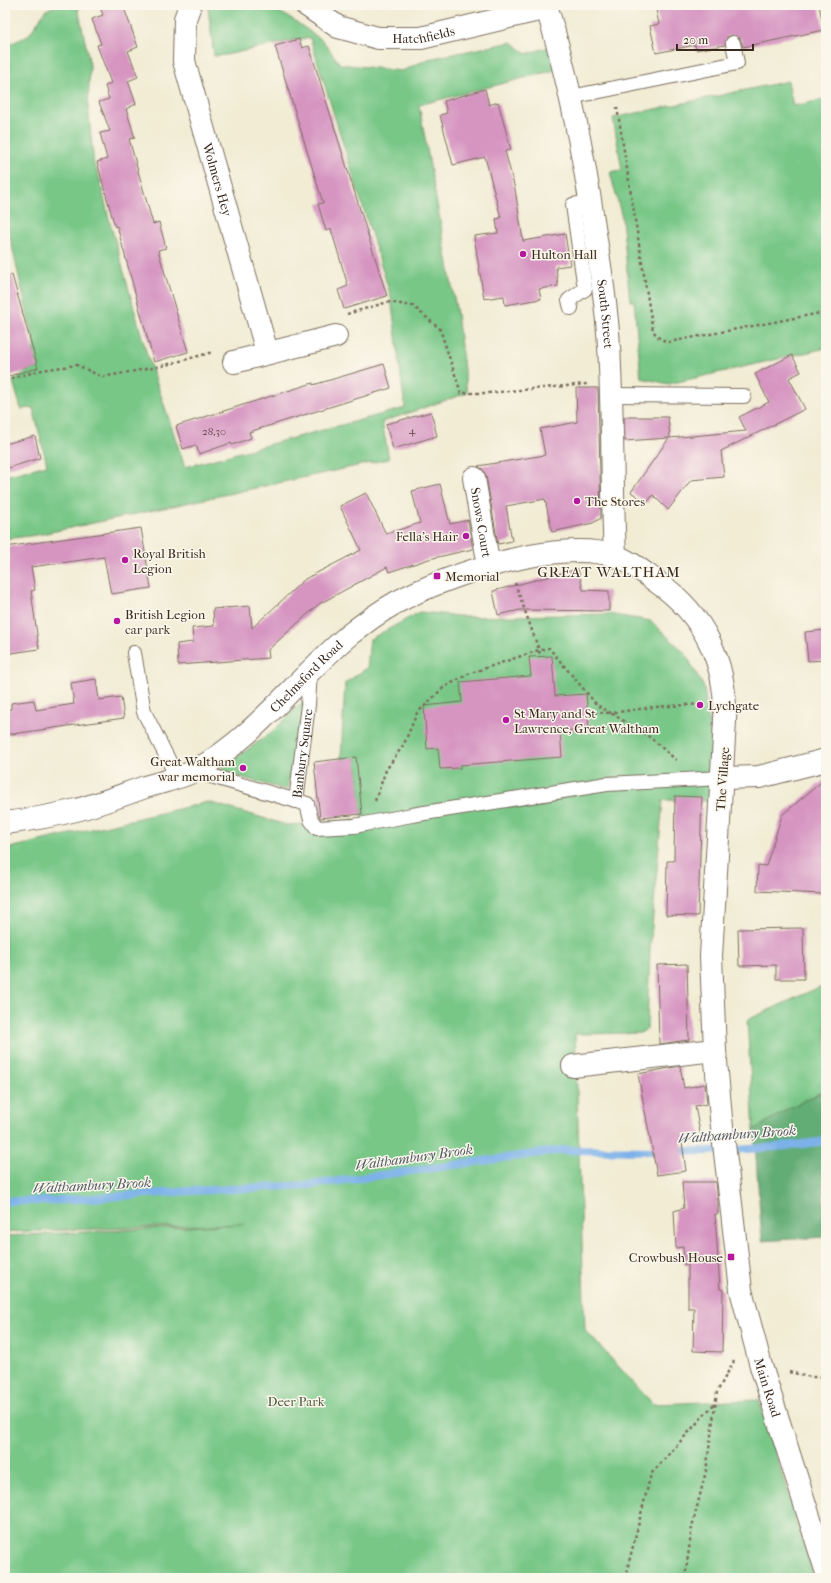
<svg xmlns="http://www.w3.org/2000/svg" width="831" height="1583" viewBox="0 0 831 1583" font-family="'IM FELL French Canon',serif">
  <rect width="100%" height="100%" fill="#fbf7ec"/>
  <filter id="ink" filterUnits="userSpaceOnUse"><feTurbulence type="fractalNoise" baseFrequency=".025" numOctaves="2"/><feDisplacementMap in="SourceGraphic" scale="8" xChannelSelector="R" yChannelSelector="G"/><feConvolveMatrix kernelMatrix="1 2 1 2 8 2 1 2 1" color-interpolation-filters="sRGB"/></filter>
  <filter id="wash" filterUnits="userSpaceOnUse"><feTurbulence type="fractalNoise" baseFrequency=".012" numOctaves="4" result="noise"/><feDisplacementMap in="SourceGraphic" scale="16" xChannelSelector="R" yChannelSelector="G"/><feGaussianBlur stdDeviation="0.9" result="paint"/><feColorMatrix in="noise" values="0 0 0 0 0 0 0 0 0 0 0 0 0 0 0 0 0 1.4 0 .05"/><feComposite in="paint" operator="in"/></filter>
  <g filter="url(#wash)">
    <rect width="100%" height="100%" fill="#f2ecd4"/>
    <!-- green -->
    <path fill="#78c787" stroke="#5a7852" d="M 57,5 L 90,5 L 78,8 L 90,65 L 88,106 L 94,165 L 99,176 L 108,215 L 146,351 L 185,467 L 405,408 L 391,297 L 310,38 L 299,39 L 226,55 L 214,56 L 208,8 L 212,5 L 266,5 L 292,19 L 323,41 L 340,64 L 402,71 L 428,59 L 512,42 L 526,54 L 552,46 L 559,69 L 419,105 L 457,314 L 467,393 L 382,422 L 389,459 L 145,512 L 37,535 L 5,539 L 5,476 L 47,465 L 33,408 L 21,409 L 13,381 L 27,371 L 38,368 L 39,366 L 34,353 L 34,343 L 5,215 L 5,46 L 28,36 L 46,10 Z
      M 788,81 L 793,106 L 826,99 L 826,348 L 669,384 L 641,378 L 634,301 L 630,301 L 622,218 L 610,172 L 622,170 L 613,118 Z
      M 420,612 L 470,617 L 608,614 L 651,621 L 685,653 L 704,687 L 720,801 L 663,800 L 650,950 L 647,1029 L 640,1033 L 575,1034 L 585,1330 L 653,1404 L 759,1400 L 814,1578 L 5,1578 L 5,1236 L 244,1224 L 5,1232 L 5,849 L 208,802 L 287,825 L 362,820 L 356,758 L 341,759 L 345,683 L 367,668 L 370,639 Z
      M 305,699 L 287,790 L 218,771 L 273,731 Z
      M 826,984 L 826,1090 L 789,1108 L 754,1130 L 747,1020 Z"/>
    <!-- forest -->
    <path fill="#62ac74" stroke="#4e6b49" d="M 826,1090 L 826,1180 L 823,1182 L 825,1237 L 762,1241 L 754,1130 L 789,1108 Z"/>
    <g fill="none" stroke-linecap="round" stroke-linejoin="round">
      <!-- stream -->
      <path stroke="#7bb1ea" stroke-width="8" d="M 673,1151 C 724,1152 776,1148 826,1141
        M 5,1201 L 51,1201 L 189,1191 L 310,1185 L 563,1150 L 662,1151"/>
    </g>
    <g id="blocks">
      <!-- building -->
      <path fill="#d694c1" d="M 99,5 L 123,5 L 138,47 L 128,51 L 138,77 L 128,81 L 136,104 L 126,109 L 135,138 L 129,139 L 153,224 L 159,222 L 166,248 L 158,250 L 188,352 L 154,362 L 117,226 L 115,227 L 97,162 L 107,159 L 100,133 L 110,131 L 99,102 L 109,99 L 105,86 L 111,83 L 97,45 L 101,44 L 92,19 L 103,15 Z
        M 655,5 L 819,5 L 824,30 L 743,47 L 740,38 L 732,35 L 727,37 L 725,45 L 696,50 L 695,45 L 656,53 L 650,26 L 659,24 Z
        M 299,39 L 302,48 L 309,46 L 387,296 L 344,309 L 338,290 L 348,286 L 331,229 L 326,231 L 318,204 L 323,203 L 275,46 Z
        M 485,89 L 489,105 L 498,102 L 511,150 L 505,151 L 515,189 L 523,241 L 565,234 L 570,265 L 556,267 L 558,286 L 539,289 L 541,299 L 505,305 L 504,296 L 484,299 L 474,236 L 498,233 L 496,219 L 501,218 L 485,157 L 453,165 L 440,115 L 447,113 L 444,101 Z
        M 12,275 L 38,368 L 5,377 L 5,276 Z
        M 792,355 L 801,372 L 789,378 L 805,409 L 721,451 L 724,477 L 691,480 L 668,510 L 653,495 L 647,503 L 631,492 L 669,438 L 625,441 L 624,417 L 668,417 L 670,438 L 746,431 L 739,417 L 769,402 L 755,374 Z
        M 384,364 L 391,388 L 249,432 L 251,438 L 232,445 L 231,443 L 199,454 L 196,445 L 183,449 L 176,426 L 313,383 L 313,385 Z
        M 576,388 L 598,388 L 601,518 L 593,523 L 552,532 L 545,499 L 506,506 L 512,541 L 498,544 L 486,476 L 483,470 L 478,466 L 545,455 L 540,429 L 577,422 Z
        M 431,412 L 437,436 L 393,449 L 386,424 Z
        M 35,436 L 40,458 L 5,469 L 5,444 Z
        M 440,484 L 450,524 L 468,520 L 473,549 L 429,559 L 389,572 L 387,567 L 319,604 L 268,650 L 269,658 L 178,665 L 177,644 L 193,642 L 192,628 L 214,626 L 213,609 L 250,606 L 252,628 L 305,579 L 361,550 L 340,506 L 366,493 L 386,534 L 420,523 L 412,491 Z
        M 141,528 L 151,588 L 111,594 L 104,557 L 31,567 L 35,590 L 31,591 L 39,649 L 5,654 L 5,547 Z
        M 578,569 L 583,590 L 609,591 L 609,611 L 520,610 L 498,615 L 493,591 Z
        M 826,630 L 826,660 L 808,661 L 805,632 Z
        M 552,656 L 555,696 L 586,694 L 589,729 L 560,731 L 562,757 L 460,765 L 460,768 L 440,769 L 438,748 L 427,749 L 424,706 L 462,702 L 460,682 L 531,676 L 529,657 Z
        M 96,679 L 99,700 L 121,697 L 124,718 L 5,735 L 5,710 L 11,709 L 11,703 L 34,700 L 36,710 L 74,704 L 71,683 Z
        M 356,757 L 362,814 L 320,818 L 314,762 Z
        M 826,778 L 826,852 L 823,894 L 757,891 L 758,865 L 766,866 L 782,815 Z
        M 675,796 L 702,797 L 698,916 L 666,915 L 667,861 L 674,861 Z
        M 803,928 L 804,979 L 776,979 L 776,965 L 739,966 L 738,929 Z
        M 687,964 L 689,1040 L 659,1044 L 657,965 Z
        M 680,1066 L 684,1088 L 705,1084 L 707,1104 L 695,1106 L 701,1138 L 682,1142 L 686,1171 L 657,1175 L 638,1074 Z
        M 682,1182 L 716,1182 L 718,1201 L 718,1214 L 715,1214 L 720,1289 L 723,1290 L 722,1352 L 693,1351 L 694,1308 L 688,1308 L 688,1265 L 684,1265 L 683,1247 L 676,1248 L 674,1211 L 684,1208 Z"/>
    </g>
  </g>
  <g filter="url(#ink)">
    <use href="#blocks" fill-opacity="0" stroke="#7b6e5e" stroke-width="1"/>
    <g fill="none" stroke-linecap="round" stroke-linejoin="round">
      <!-- service casing -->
      <g stroke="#7b6e5e" stroke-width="16">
        <g id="service">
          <path d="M 571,97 L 737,63 L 733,43"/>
          <path d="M 571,308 L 569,300 L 585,289 L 573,205 L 591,202"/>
          <path d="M 611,395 L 744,396"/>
          <path d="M 134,653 L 144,712 L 177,777"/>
          <path d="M 194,771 L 307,804 L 311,820 L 317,828 L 354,826 L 412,815 L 607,784 L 722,778"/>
          <path id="s1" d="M 296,801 L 308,705 L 310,671"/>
        </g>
      </g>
      <!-- minor casing -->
      <g stroke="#7b6e5e" stroke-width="24">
        <g id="minor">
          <path id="s2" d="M 190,5 L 185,19 L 184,61 L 267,352"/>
          <path id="s3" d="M 306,5 L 338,27 L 378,38 L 421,38 L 547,8"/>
          <path d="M 234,362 L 336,336"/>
          <path id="s4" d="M 474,478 L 489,567"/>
          <path d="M 722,778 L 759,777 L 826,760"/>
          <path d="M 573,1066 L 715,1050"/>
        </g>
      </g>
      <!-- tertiary casing -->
      <g stroke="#7b6e5e" stroke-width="24">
        <g id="tertiary">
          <path id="s5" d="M 546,5 C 569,79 584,156 595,233 C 602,278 609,323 610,368 C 613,431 612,493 615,556"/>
          <path id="s6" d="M 5,823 C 29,820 53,816 76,810 C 100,804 122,795 145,787 C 162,782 181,778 196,770 C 256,737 297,678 349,635 C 364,623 381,611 397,602 C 449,574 558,538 615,556 C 631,561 643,572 657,582 C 705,615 727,664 725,721 L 711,956 L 715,1050 L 721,1118 L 741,1290 L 761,1366 L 826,1570"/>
        </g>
      </g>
      <!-- path -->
      <path stroke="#7b6e5e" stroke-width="2.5" stroke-dasharray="3 3" stroke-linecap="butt" d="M 617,107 L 653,331 L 660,339 L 669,342 L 826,312
        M 347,314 L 388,302 L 413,306 L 440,329 L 461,393 L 488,393 L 587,384
        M 5,380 L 42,370 L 77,365 L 102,377 L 162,366 L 213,352
        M 515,583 L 539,650 L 540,656
        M 588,712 L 611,713 L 651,738 L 676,760
        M 375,801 L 386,770 L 404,744 L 417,713 L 443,688 L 468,674 L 539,650 L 549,648 L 597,705 L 611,713 L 654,707 L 702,704
        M 789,1372 L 811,1377 L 826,1377
        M 625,1578 L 651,1474 L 715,1403
        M 685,1578 L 692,1527 L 706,1471 L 717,1392 L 734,1361"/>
      <!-- service -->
      <use href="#service" stroke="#fff" stroke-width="14"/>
      <!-- minor -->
      <use href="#minor" stroke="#fff" stroke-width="22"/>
      <!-- tertiary -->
      <use href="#tertiary" stroke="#fff" stroke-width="22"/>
    </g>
  </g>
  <!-- markers -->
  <g fill="#b5179e" stroke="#fbf7ec" stroke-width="1.5">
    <circle cx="523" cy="254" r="4"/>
    <circle cx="577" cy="501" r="4"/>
    <circle cx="466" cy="536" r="4"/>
    <circle cx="125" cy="560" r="4"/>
    <rect x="433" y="572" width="8" height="8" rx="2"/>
    <circle cx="117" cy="621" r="4"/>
    <circle cx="700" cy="705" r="4"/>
    <circle cx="506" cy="720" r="4"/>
    <circle cx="243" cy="768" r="4"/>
    <rect x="727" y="1253" width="8" height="8" rx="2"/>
  </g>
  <g text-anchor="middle" stroke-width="3" stroke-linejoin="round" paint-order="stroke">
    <!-- number labels -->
    <g font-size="11" fill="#624447">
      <text x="412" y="434">4</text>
      <text x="214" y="435">28,30</text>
    </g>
    <!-- street labels -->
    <g font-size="13" fill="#3b2a1e" stroke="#fbf7ec">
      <text dy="5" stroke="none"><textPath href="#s3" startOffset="126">Hatchfields</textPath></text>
      <text dy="5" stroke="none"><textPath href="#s2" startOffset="180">Wolmers Hey</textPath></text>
      <text dy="5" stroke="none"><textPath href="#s5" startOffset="315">South Street</textPath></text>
      <text dy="5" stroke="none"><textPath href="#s4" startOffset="45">Snows Court</textPath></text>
      <text dy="5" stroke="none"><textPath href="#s6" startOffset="344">Chelmsford Road</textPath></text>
      <text dy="5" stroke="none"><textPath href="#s1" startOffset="48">Banbury Square</textPath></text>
      <text transform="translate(722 779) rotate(-86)" y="5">The Village</text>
      <text dy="5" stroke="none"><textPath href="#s6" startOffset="1572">Main Road</textPath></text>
    </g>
    <!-- poi labels -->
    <g font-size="13" fill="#3b2a1e" stroke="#fbf7ec" text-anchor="start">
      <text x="531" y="259">Hulton Hall</text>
      <text x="585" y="506">The Stores</text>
      <text x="458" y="541" text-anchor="end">Fella's Hair</text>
      <text x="133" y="558">Royal British<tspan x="133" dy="15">Legion</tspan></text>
      <text x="445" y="581">Memorial</text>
      <text x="125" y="619">British Legion<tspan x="125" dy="15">car park</tspan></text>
      <text x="708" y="710">Lychgate</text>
      <text x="514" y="718">St Mary and St<tspan x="514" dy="15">Lawrence, Great Waltham</tspan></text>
      <text x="235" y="766" text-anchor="end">Great Waltham<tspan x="235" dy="15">war memorial</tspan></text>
      <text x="723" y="1262" text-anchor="end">Crowbush House</text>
    </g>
    <!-- park labels -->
    <g font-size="13" fill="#4d593e" stroke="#fbf7ec">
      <text x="296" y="1406">Deer Park</text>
    </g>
    <!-- water labels -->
    <g font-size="14" font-style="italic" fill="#515965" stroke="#fbf7ec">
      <text transform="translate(737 1134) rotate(-4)" y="5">Walthambury Brook</text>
      <text transform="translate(414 1157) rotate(-8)" y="5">Walthambury Brook</text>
      <text transform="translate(92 1185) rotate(-3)" y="5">Walthambury Brook</text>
    </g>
    <!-- quarter labels -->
    <g font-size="15" letter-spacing="1" fill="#3b2a1e" stroke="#fbf7ec">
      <text x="609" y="577">GREAT WALTHAM</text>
    </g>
  </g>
  <!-- margin -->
  <rect width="831" height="1583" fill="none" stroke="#fbf7ec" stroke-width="20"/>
  <!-- scale -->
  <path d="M677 44v6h76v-6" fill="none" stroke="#3b2a1e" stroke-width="2"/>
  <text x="683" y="44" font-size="12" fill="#3b2a1e" stroke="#fbf7ec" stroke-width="3" paint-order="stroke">20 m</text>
</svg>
